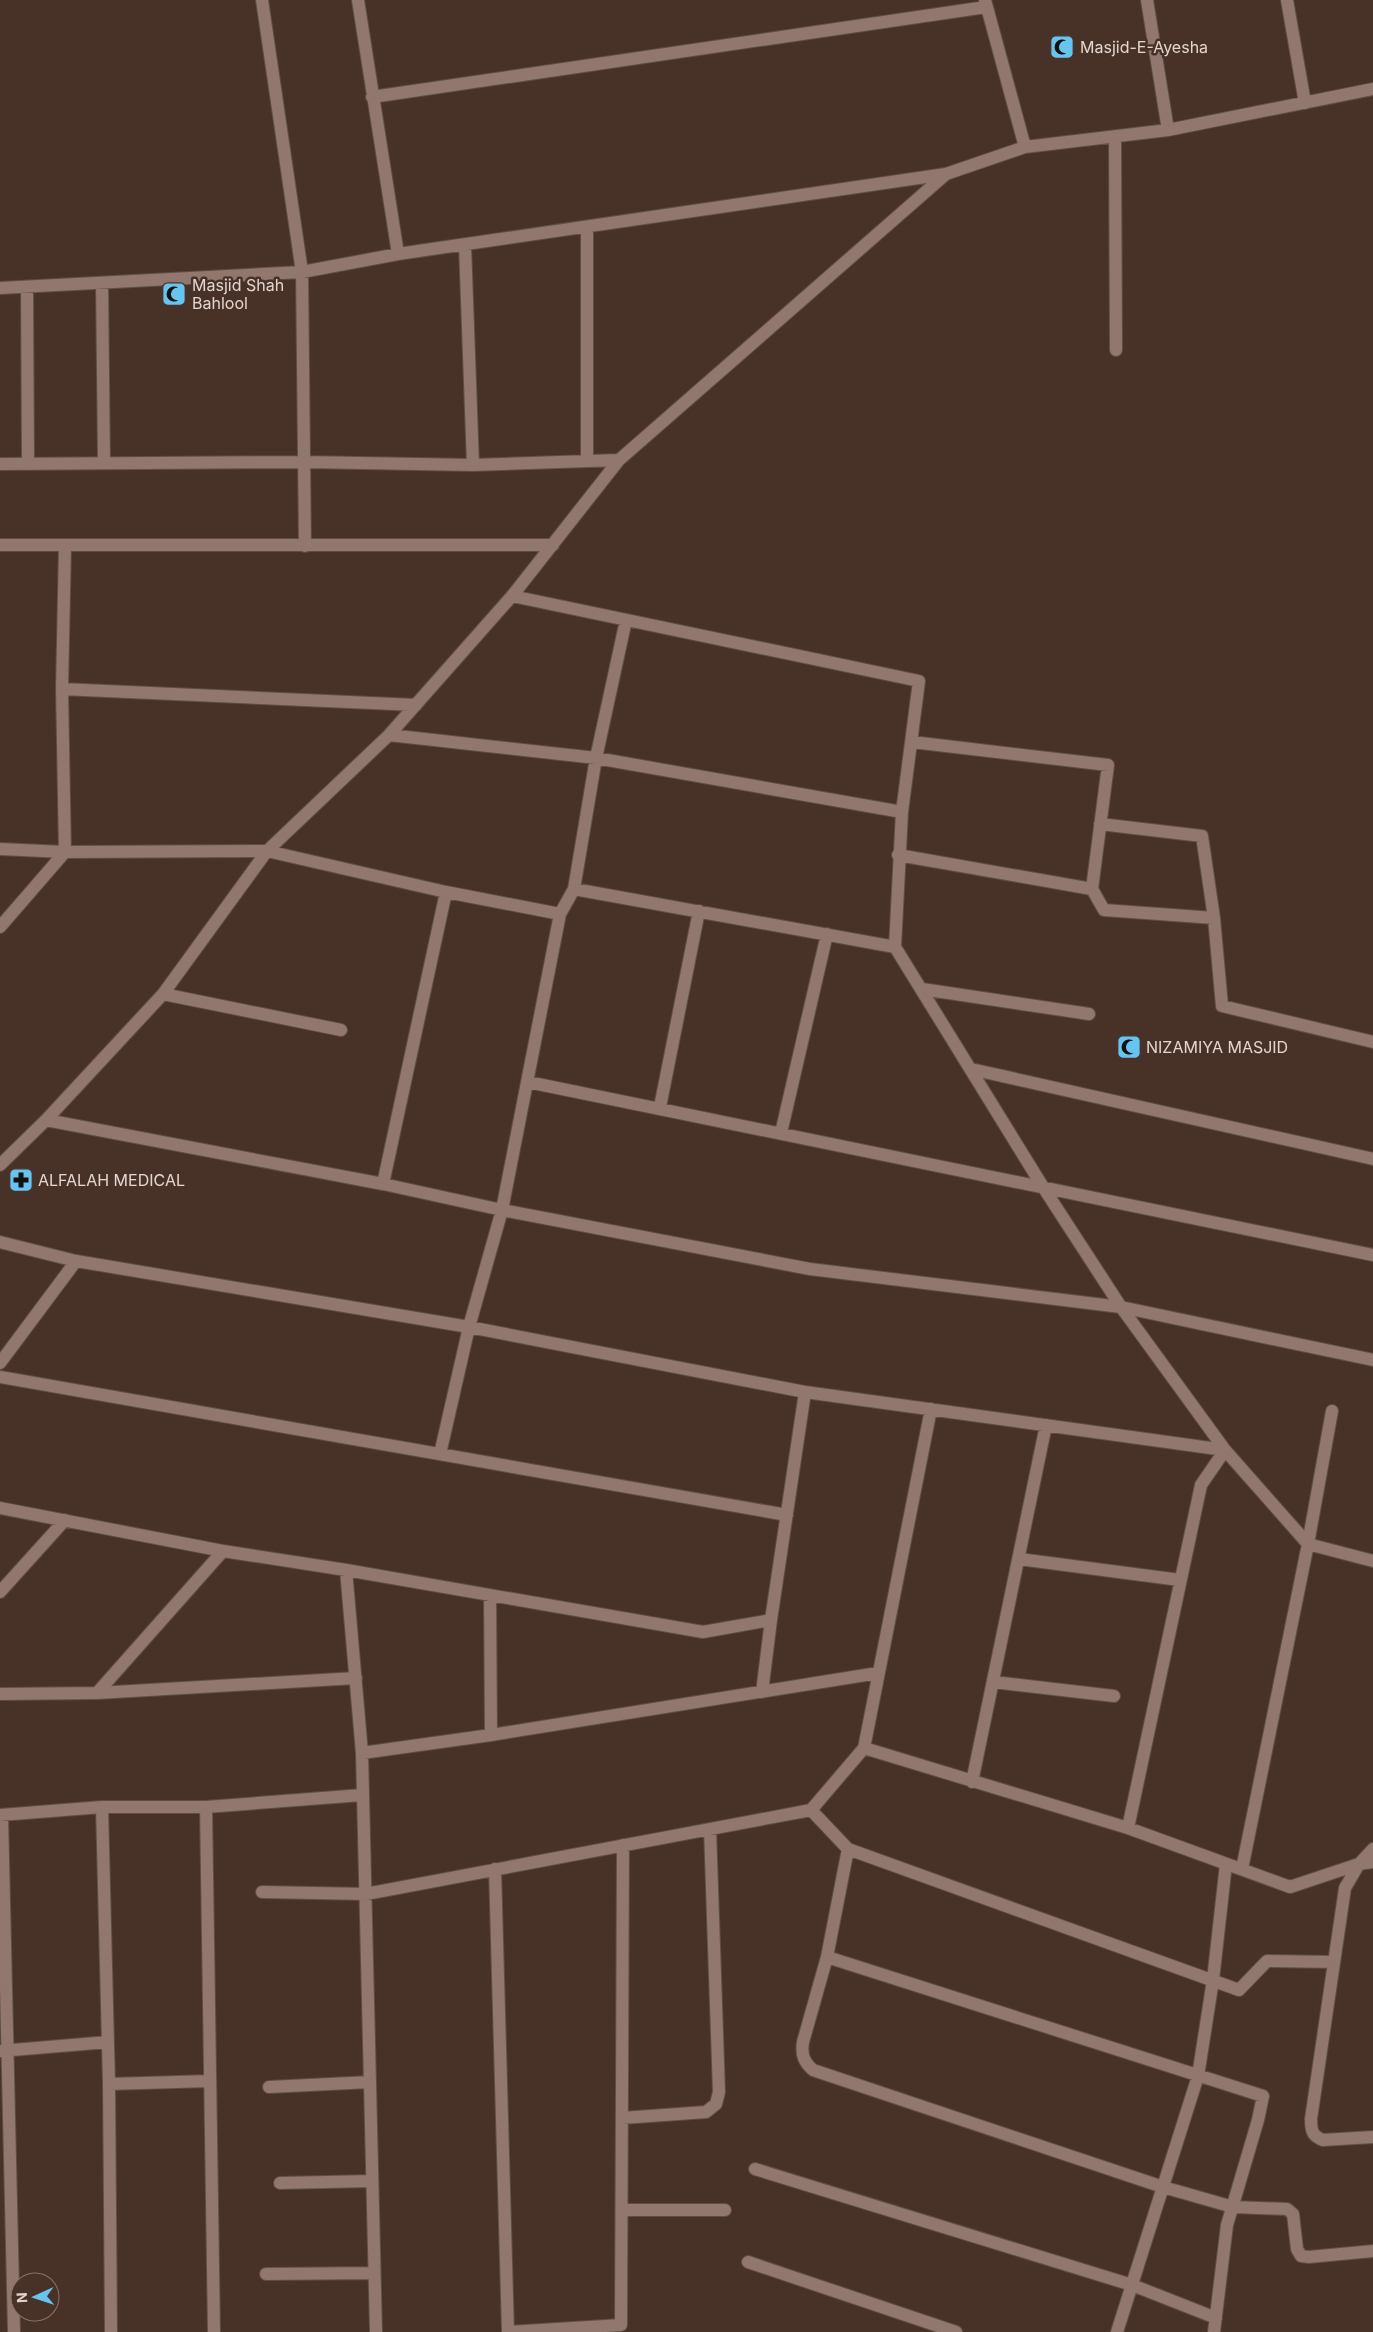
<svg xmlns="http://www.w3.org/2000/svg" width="1373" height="2332" viewBox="0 0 1373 2332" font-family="Inter,sans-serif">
  <rect width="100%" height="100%" fill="#483228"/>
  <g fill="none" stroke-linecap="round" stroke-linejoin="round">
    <!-- street casing -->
    <g stroke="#604e46" stroke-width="14">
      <path id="street" d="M 262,0 L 302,272 L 305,546
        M 358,0 L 398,254
        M 985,0 L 1025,147
        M 1147,0 L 1168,130
        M 1287,0 L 1305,103
        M 372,97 L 986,7
        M 1115,137 L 1116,350
        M 587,228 L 587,461
        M 465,245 L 473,465
        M 102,283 L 104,463
        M 27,287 L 28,464
        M 0,288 L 302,272 L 398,254 L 946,174 L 1025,147 L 1168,130 L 1373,89
        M 0,464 L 305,462 L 473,465 L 619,460
        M 0,545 L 553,545
        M 512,596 L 919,681 L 902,812 L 895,947 L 1043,1187 L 1121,1307 L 1225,1450 L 1308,1544 L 1373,1561
        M 62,689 L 416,705
        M 389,735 L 596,758 L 902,812
        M 912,742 L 1108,765 L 1092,889
        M 1100,824 L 1202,836 L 1214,918 L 1222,1006 L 1373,1042
        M 0,849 L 65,852 L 267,851 L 446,892 L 560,914
        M 898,855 L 1092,889 L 1104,910 L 1214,918
        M 574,889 L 895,947
        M 0,927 L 65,852 L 62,689 L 65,545
        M 922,989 L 1089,1014
        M 163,994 L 341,1030
        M 971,1069 L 1373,1159
        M 528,1082 L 1373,1255
        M 660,1107 L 699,911
        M 46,1120 L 383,1184 L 502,1210 L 810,1269 L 1121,1307 L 1373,1360
        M 781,1133 L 827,934
        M 0,1165 L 46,1120 L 163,994 L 267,851 L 389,735 L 512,596 L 619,460 L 946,174
        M 383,1184 L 446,892
        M 0,1242 L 76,1261 L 469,1327 L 805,1392 L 1225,1450 L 1201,1485 L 1128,1828
        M 0,1363 L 76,1261
        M 0,1377 L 787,1515
        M 440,1454 L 469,1327 L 502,1210 L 560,914 L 574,889 L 596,758 L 626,620
        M 0,1508 L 223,1551 L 346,1570 L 703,1632 L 771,1620 L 805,1392
        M 1019,1559 L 1180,1580
        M 346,1570 L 362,1753 L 376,2332
        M 0,1592 L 65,1520
        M 490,1595 L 491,1735
        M 993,1682 L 1114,1696
        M 762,1692 L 771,1620
        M 97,1693 L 223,1551
        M 0,1694 L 97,1693 L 356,1678
        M 864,1748 L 1128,1828 L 1290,1887 L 1359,1864 L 1373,1862
        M 362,1753 L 491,1735 L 878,1673
        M 972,1782 L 1046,1425
        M 102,1807 L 109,2084 L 111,2332
        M 206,1807 L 214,2332
        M 811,1810 L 864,1748 L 931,1409
        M 0,1815 L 102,1807 L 206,1807 L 362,1795
        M 2,1815 L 14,2332
        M 848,1849 L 827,1957 L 1263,2096 L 1258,2120 L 1227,2225 L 1214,2332
        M 1373,1849 L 1359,1864 L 1345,1888 L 1311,2119 C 1311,2130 1312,2136 1323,2140 L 1373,2137
        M 495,1869 L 508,2332
        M 1242,1869 L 1308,1544 L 1332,1411
        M 262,1892 L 366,1894 L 811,1810 L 848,1849 L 1239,1990 L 1267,1961 L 1334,1962
        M 827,1957 L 803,2042 C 801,2055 804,2062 813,2070 L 1163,2187 L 1233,2207 L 1287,2209 L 1293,2214 L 1297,2249 L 1301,2256 L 1309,2257 L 1373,2251
        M 0,2051 L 108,2042
        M 109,2084 L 209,2081
        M 269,2087 L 370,2082
        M 622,2118 L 706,2112 L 716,2104 L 719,2092 L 710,1829
        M 755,2169 L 1132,2285 L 1216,2318
        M 280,2183 L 372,2181
        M 622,2210 L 725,2210
        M 748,2262 L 956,2332
        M 266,2274 L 374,2273
        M 508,2332 L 621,2325 L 623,1845
        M 1117,2332 L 1198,2076 L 1213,1980 L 1226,1864"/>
    </g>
    <!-- street -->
    <use href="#street" stroke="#91776d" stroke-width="12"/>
  </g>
  <!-- icons -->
  <defs>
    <g id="mosque-square" transform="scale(1.25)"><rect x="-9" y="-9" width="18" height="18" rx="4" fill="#67c4ef" stroke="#483228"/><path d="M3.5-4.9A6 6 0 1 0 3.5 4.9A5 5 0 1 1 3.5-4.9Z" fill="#111"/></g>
    <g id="pharmacy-square" transform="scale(1.25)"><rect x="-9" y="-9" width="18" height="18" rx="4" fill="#67c4ef" stroke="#483228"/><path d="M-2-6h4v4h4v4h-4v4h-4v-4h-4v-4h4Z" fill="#111"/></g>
  </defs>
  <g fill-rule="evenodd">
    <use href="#mosque-square" x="1062" y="47"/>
    <use href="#mosque-square" x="174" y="294"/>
    <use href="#mosque-square" x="1129" y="1047"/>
    <use href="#pharmacy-square" x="21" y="1180"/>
  </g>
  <g text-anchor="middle" stroke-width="5" stroke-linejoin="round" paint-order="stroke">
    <!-- poi labels -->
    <g font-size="16" fill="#e4d5cf" stroke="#483228" text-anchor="start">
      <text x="1080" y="53">Masjid-E-Ayesha</text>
      <text x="192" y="291">Masjid Shah<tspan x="192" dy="18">Bahlool</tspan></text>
      <text x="1146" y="1053">NIZAMIYA MASJID</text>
      <text x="38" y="1186">ALFALAH MEDICAL</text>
    </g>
  </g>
  <!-- north arrow -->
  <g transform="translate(35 2297) rotate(267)"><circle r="24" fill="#483228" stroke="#86736b"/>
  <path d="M0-4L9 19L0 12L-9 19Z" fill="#67c4ef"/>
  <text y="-8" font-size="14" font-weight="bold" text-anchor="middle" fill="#e4d5cf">N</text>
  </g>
</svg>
